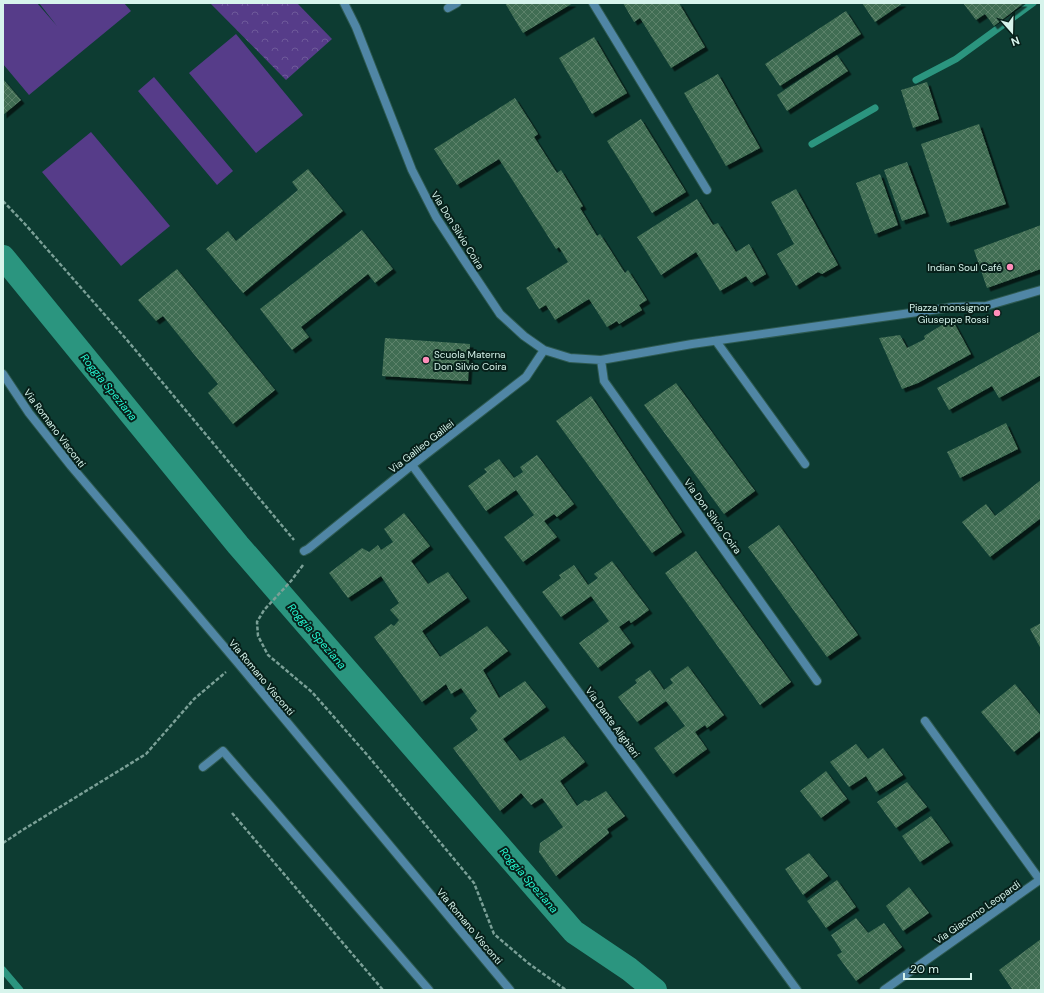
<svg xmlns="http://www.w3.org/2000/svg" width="1044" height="993" viewBox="0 0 1044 993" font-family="'DM Sans',sans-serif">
  <defs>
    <pattern id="park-crowns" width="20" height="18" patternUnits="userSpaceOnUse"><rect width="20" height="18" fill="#563c89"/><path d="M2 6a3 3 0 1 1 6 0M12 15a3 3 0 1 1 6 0" fill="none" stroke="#6e599a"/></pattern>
    <pattern id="building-cross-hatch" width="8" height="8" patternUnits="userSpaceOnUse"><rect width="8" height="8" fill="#416d52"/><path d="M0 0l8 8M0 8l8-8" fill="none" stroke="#5c826b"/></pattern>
    <filter id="shadow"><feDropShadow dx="3.5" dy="3.5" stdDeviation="0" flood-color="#0009"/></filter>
  </defs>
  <rect width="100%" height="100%" fill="#0d3c32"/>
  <!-- park -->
  <path fill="url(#park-crowns)" d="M 210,3 L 297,3 L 332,39 L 286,80 Z"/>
  <!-- garden -->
  <path fill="#563c89" d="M 3,3 L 37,3 L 57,26 L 39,3 L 124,3 L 131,11 L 29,95 L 3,64 Z
    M 236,34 L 303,115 L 256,153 L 189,73 Z
    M 154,77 L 233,171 L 217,185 L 138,91 Z
    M 91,132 L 170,226 L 121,266 L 42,172 Z"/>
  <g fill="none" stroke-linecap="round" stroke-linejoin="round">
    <!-- stream -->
    <path stroke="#2b957f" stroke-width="7" d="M 916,80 L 956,59 L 1033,3
      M 812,144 L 875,108
      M 3,970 L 20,990"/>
    <!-- canal -->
    <path stroke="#2b957f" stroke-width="24" d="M 3,257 L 238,545 L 574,932 L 629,969 L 655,990"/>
  </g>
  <!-- building -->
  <path fill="url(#building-cross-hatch)" filter="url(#shadow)" d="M 505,3 L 573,3 L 523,33 Z
    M 623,3 L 679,3 L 705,47 L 671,68 L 640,18 L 634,22 Z
    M 862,3 L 903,3 L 875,22 Z
    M 963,3 L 1024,3 L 994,26 L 985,14 L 976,20 Z
    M 846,11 L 861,34 L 780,86 L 765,64 Z
    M 594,37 L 627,93 L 592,114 L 559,58 Z
    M 837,55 L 848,71 L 787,111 L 777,95 Z
    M 718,74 L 760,148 L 726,166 L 684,93 Z
    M 3,79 L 21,100 L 3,115 Z
    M 927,82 L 939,119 L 913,128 L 901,90 Z
    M 515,98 L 538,134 L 534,137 L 557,173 L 561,170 L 583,206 L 580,208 L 597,236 L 600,234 L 625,273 L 628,270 L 647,300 L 639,305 L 642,310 L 619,324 L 617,321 L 607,327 L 589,299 L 555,320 L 546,305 L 539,309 L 526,288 L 568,262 L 559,247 L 556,249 L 499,159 L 457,185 L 434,149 Z
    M 641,119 L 686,192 L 652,213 L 607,141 Z
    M 979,124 L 1006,204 L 947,223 L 921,144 Z
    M 907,162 L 926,213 L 902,221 L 884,170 Z
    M 308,169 L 343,211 L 243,293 L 206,249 L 228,231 L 236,241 L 298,190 L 292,182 Z
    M 880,174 L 898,225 L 875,234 L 856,183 Z
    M 796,189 L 838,265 L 822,274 L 818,272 L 796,286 L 777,254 L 799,241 L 794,244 L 771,202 Z
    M 697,199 L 713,225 L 718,223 L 736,252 L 749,244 L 766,274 L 751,283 L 746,276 L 720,291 L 696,252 L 661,275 L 637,237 Z
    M 1041,225 L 1041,269 L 987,288 L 974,250 Z
    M 362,230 L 393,269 L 375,283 L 368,274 L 301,327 L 309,337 L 292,350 L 260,309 Z
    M 177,269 L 275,390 L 233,424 L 208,393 L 218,384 L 163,316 L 156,321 L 138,300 Z
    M 952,319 L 971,354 L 918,383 L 902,389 L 879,338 L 900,335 L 907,348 L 925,339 L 924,336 Z
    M 1041,331 L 1041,375 L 999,398 L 992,386 L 949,410 L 937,388 Z
    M 385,338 L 470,344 L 468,381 L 382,376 Z
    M 676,383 L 755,491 L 724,514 L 644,405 Z
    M 591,396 L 682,532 L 652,553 L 556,421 Z
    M 1006,423 L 1018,449 L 960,478 L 947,452 Z
    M 537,455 L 574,504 L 557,517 L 554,514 L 544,521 L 557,537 L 523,562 L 504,537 L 534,515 L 516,490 L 486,511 L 468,486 L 487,472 L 484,469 L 499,459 L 514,478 L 523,472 L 520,467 Z
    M 1041,480 L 1041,518 L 990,557 L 962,522 L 986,504 L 995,516 Z
    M 404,513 L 430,546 L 411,561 L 428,584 L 448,572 L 467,598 L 422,631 L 440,657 L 487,626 L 508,651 L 483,670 L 499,698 L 525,681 L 546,707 L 503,739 L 520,761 L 564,736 L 585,762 L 560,781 L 577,806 L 585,800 L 589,801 L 606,791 L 625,816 L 607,829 L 609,833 L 556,876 L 539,852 L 540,843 L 563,827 L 542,798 L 531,805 L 521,793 L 500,811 L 453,748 L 478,730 L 470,718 L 477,711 L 461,688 L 451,694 L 446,684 L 422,702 L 374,637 L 391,624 L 394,626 L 399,620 L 390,610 L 399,603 L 381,576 L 348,598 L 329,573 L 362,548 L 369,552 L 378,545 L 381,550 L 393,542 L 384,529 Z
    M 779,525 L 858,635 L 827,657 L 748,547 Z
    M 696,551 L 791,682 L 760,705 L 665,573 Z
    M 612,561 L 649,610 L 631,623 L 629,620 L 619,627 L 631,643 L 598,668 L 579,643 L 609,621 L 591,596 L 561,617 L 542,592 L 561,578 L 559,575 L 574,565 L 588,585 L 598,578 L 594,574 Z
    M 1041,623 L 1041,649 L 1030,629 Z
    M 688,666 L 724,715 L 707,728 L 705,725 L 695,732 L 707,749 L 673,774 L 654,748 L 685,726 L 666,701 L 637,722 L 618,697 L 637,683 L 635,680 L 650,670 L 664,690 L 673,683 L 670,679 Z
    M 1015,684 L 1041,716 L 1041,730 L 1014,752 L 981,712 Z
    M 856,744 L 868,759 L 883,748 L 903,775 L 876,792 L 866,776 L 849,787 L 830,762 Z
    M 826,771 L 847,799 L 821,818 L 800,791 Z
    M 907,782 L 927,807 L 896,828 L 877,802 Z
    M 931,816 L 950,842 L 920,862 L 902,836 Z
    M 809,853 L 828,876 L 803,895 L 785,869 Z
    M 837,880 L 856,907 L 826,928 L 807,901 Z
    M 909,887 L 929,913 L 903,931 L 886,906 Z
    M 856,918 L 868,933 L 884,923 L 902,947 L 856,981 L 837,955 L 842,952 L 831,935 Z
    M 1041,939 L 1041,990 L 1009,990 L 1012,989 L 999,970 Z"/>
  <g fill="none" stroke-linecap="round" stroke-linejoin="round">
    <!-- service casing -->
    <g stroke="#2d5950" stroke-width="10">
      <path id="service" d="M 593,3 L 707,190
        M 448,8 L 457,3
        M 716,341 L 805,464
        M 203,767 L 223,751 L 429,990"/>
    </g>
    <!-- minor casing -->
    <g stroke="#2d5950" stroke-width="10">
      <path id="minor" d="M 344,3 L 356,27 L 412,170 L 436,217 L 462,257 L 500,314 L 524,336 L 544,350 L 570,358 L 601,360 L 692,344 L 953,307 L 986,306 L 1041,290
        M 601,360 L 604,381 L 817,681
        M 412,465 L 797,990
        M 304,551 L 308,549 L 412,465 L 526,377 L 544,350
        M 925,721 L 1040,880
        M 884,990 L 1041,879"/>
    </g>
    <!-- tertiary casing -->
    <g stroke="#2d5950" stroke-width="10">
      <path id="tertiary" d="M 3,374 L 29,413 L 71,466 L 237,662 L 510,990"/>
    </g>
    <!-- path -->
    <path stroke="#7ba097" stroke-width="2.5" stroke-dasharray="4 2" stroke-linecap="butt" d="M 3,201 L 24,223 L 127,340 L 294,540
      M 303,565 L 291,581 L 264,610 L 257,622 L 258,636 L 268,655 L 312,692 L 369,757 L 474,883 L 494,934 L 528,963 L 566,990
      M 232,813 L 383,990
      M 3,843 L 21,831 L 146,754 L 194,699 L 226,672"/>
    <!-- service -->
    <use href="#service" stroke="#5086a5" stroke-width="8"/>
    <!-- minor -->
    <use href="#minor" stroke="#5086a5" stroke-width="8"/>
    <!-- tertiary -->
    <use href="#tertiary" stroke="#5086a5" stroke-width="8"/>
  </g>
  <!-- markers -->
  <g fill="#ff8eba" stroke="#07201a" stroke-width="1.5">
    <circle cx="1010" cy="267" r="4"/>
    <circle cx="997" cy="313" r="4"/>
    <circle cx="426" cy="360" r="4"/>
  </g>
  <g text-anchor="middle" stroke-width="4" stroke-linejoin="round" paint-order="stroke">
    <!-- street labels -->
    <g font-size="10" fill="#d7f4ec" stroke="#07201a">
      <text transform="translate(458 230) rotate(58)" y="4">Via Don Silvio Coira</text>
      <text transform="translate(55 428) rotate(53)" y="4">Via Romano Visconti</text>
      <text transform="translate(421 446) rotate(-38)" y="4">Via Galileo Galilei</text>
      <text transform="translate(713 516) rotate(54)" y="4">Via Don Silvio Coira</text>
      <text transform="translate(262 677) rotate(50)" y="4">Via Romano Visconti</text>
      <text transform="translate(613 722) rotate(54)" y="4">Via Dante Alighieri</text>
      <text transform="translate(977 912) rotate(-35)" y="4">Via Giacomo Leopardi</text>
      <text transform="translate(470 926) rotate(50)" y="4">Via Romano Visconti</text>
    </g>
    <!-- poi labels -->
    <g font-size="10" fill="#d7f4ec" stroke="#07201a" text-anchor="end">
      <text x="1002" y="271">Indian Soul Café</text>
      <text x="989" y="311">Piazza monsignor<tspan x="989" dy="12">Giuseppe Rossi</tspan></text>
      <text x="434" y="358" text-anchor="start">Scuola Materna<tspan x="434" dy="12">Don Silvio Coira</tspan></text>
    </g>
    <!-- water labels -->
    <g font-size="11" font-style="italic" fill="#24f4cf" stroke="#07201a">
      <text transform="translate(109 387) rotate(51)" y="4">Roggia Speziana</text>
      <text transform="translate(317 636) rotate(49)" y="4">Roggia Speziana</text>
      <text transform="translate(529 880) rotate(49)" y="4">Roggia Speziana</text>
    </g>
  </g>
  <!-- border -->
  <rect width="1044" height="993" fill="none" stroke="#d7f4ec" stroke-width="8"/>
  <!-- north arrow -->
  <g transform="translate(1012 32) rotate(160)" stroke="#07201a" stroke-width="3" paint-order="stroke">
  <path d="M0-3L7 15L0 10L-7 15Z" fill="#d7f4ec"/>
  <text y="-6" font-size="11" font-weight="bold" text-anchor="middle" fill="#d7f4ec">N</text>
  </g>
  <!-- scale -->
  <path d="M904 973v6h67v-6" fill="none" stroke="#d7f4ec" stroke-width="2"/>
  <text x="910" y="973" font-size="12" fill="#d7f4ec" stroke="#07201a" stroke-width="3" paint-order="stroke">20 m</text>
</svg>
